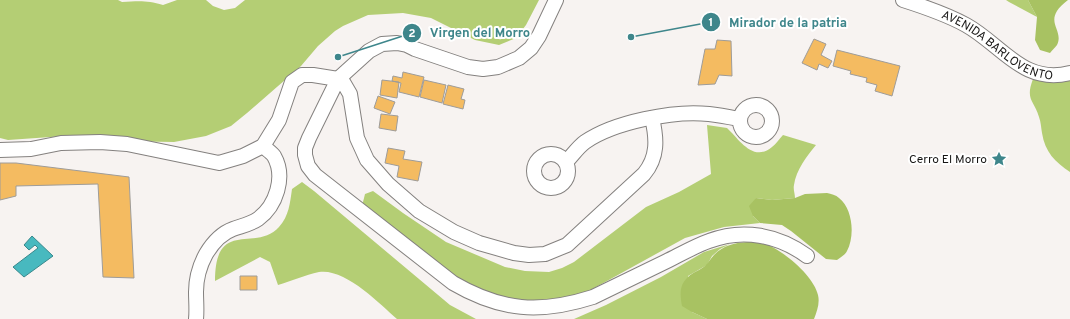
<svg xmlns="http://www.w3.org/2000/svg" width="1070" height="319" viewBox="0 0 1070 319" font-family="Overpass,sans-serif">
  <rect width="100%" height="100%" fill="#f7f3f1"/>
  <!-- green -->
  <path fill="#b4ce74" d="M 0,0 L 118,0 L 122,2 C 138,1 147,0 163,5 L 177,0 L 206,0 L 213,6 L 224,10 L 235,8 L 245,0 L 539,0 L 526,25 L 516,38 L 499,45 L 475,40 L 431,18 L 403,13 L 368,15 L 343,26 L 335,31 L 318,46 L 301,66 L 247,113 L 231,126 L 206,136 L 174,142 L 117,141 L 79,135 L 8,140 L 0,138 Z
    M 1006,0 L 1028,0 L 1037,17 L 1009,2 Z
    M 1033,79 L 1054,79 L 1070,80 L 1070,172 C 1055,162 1045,152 1042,133 C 1041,128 1041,122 1039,117 C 1034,100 1025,100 1033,79 Z
    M 707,125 L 727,128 C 739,139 753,163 772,147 C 776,144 779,139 783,135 L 816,145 C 807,156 796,170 794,185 C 793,189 795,194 795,198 L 772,200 L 756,198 L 753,216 L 760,223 L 724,227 L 685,238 L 587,292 L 548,307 L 492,298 L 430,262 L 362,206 L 365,194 L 373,191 L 403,213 L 446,242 L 505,267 L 525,271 L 549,272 L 562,268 L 574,262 L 646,207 L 679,192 L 711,174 Z
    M 302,182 L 314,191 L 450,305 L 476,319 L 397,319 C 379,303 345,268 319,272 C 305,275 291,281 278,285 L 270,262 L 260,257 L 215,281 C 215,217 256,253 279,227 C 289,216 290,203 292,189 Z
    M 730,244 L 720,249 L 712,256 L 707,265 L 688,276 L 692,312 L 707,319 L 574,319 L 606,305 L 661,277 L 704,252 Z"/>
  <!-- forest -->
  <path fill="#a8c262" d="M 1028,0 L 1068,0 C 1040,21 1065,29 1057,45 C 1055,48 1052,50 1050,53 L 1040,50 L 1035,40 L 1037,17 Z
    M 827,193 C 831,194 836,195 839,198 C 853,209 855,236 847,251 C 845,255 841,257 837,260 L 826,259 L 791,231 L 782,225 L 760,223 L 753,216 L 749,206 L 756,198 L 772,200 L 795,198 L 805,194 Z
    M 747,242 C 752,242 758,242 763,243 C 782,249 814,276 818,295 C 820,303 817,311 814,319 L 707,319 L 692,312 L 682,306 C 680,295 679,285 688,277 C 693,272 701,270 706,265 C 709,262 711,258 714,255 C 724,245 734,243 747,242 Z"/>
  <!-- water -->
  <path fill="#48b9bf" stroke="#39888c" d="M 32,236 L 53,256 L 24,277 L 13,267 L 38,248 L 35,245 L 29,250 L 24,245 Z"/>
  <!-- building -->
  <path fill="#f4bb61" stroke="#9e9c99" d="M 814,39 L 826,44 L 821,55 L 832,61 L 828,68 L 819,64 L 817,70 L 802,63 Z
    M 717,40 L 731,41 L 732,76 L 719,75 L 715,84 L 698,85 L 705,49 L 715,49 Z
    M 837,50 L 900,66 L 892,96 L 875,91 L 877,85 L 866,82 L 867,78 L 850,74 L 851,71 L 833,66 Z
    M 403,72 L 424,77 L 419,97 L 399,92 L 401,83 L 392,81 L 393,76 L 402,78 Z
    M 382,80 L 399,82 L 397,98 L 380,95 Z
    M 424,80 L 446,85 L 442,103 L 420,97 Z
    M 448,85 L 464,89 L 461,99 L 465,100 L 463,109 L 443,104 Z
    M 378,96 L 395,102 L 390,114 L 374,108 Z
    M 381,114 L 398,116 L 396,131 L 379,128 Z
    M 388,148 L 405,151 L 403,159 L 422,162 L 418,181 L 397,177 L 399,166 L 385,163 Z
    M 0,163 L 16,163 L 129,177 L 134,278 L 103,277 L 98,184 L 16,186 L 16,196 L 0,200 Z
    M 240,276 L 257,276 L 257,290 L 240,290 Z"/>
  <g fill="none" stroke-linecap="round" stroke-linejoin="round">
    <!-- minor casing -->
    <g stroke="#84817f" stroke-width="16">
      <g id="minor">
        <path d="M 556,0 L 539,36 L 531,48 L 519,58 L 498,67 L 483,69 L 468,67 L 415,49 L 407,45 L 397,43 L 382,44 L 369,51 L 338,79 L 309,138 L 305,148 L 305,155 L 308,166 L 315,175 L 453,283 C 501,311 540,314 593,297 C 618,285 642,273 667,261 C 681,254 695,246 709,241 C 743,228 778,235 807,256"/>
        <path id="s1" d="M 903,0 C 925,7 946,14 966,25 C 1002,45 1023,85 1070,73"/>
        <circle cx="756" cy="121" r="16"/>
        <path d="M 0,150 L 31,149 L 61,143 L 100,142 L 127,144 L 219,163 L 243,156 L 263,146 L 279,120 L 292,82 L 302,75 L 313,75 L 338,79 L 343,82 L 350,94 L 357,138 L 367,160 L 388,184 L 419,211 L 454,232 L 479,243 L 514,253 L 529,255 L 545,254 L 567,245 L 644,174 C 658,157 657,139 652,118"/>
        <circle cx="551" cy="171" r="17"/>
        <path d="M 566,162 C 572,156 578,147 585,142 C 614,122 674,110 709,114 C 719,115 729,117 739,119"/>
        <path d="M 196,319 C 197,310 196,301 196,292 C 196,279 200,265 206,254 C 212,244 222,233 233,229 C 241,226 251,224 258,219 C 276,206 286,177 274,156 C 271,152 266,149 263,146"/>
      </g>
    </g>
    <!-- minor -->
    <use href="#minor" stroke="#fff" stroke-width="14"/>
  </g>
  <!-- icons -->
  <defs>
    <g id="sight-bare" transform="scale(1.2)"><path d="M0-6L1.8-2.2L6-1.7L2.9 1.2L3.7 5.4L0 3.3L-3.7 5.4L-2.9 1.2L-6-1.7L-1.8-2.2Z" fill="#3e868b" stroke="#fff" stroke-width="2.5" paint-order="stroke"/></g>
  </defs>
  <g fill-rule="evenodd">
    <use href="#sight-bare" x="999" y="159"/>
  </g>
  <g text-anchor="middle" stroke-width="4" stroke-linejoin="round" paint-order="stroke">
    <!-- street labels -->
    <g font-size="12" fill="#161514" stroke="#fff">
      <text dy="4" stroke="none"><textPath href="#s1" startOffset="106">AVENIDA BARLOVENTO</textPath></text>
    </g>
    <!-- poi labels -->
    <g font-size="12" fill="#161514" stroke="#fff" text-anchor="end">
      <text x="987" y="163">Cerro El Morro</text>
    </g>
  </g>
  <!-- callouts -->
  <path fill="none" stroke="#3e868b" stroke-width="1.5" d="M631 37L711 22M338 57L412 33"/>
  <g fill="#3e868b" stroke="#fff" stroke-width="1.5">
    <circle cx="631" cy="37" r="4"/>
    <circle cx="338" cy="57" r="4"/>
    <circle cx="711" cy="22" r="10"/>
    <circle cx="412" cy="33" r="10"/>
  </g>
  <g font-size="12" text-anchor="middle" font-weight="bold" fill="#fff">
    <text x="711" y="26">1</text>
    <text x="412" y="37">2</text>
  </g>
  <g font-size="13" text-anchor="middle" font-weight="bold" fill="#3e868b" stroke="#fff" stroke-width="4" stroke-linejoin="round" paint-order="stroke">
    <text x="788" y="27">Mirador de la patria</text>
    <text x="480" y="37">Virgen del Morro</text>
  </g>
</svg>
